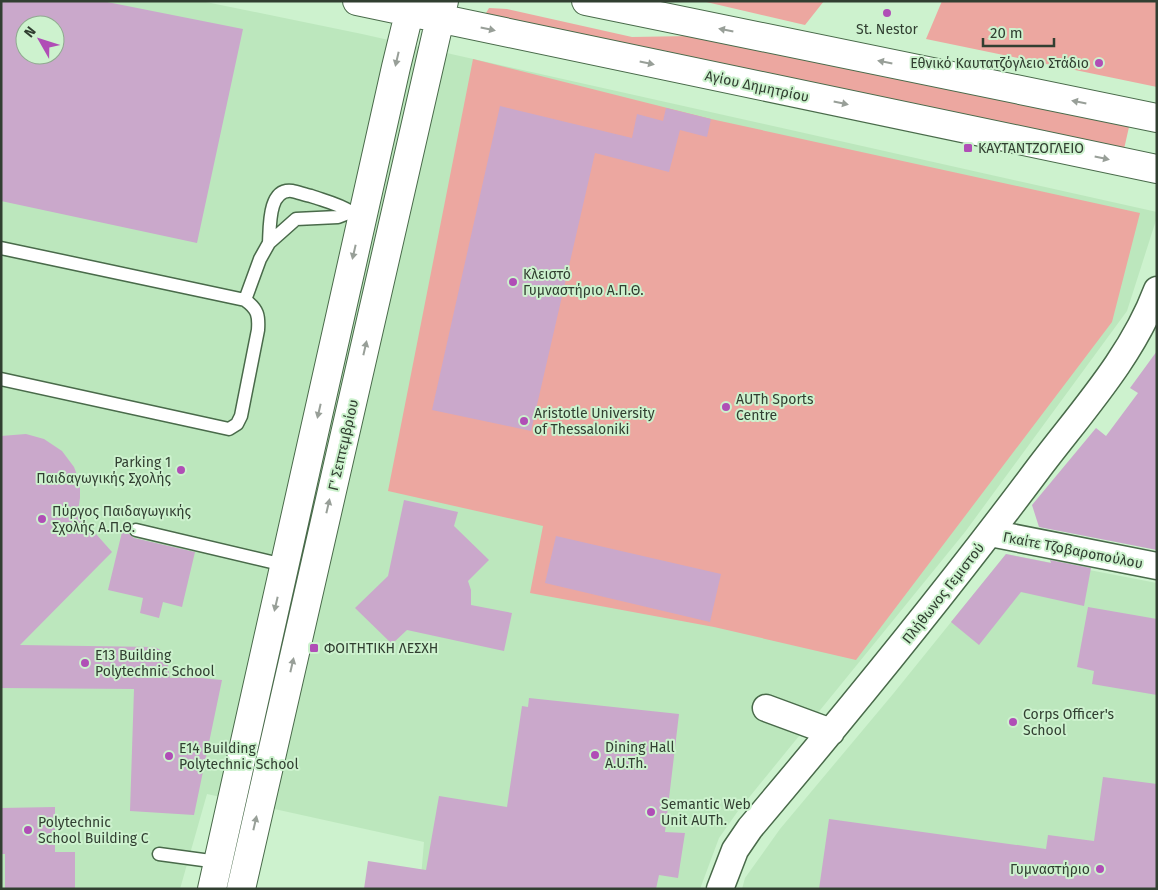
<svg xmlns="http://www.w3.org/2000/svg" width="1158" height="890" viewBox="0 0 1158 890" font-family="'Fira Sans',sans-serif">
  <rect width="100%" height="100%" fill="#cdf2ce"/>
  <!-- built -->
  <path fill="#bce7bd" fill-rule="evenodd" d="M 1,1 L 201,1 L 362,34 L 1157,212 L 1157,217 L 1127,311 L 965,532 L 738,811 L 719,838 L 700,889 L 420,889 L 424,842 L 207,794 L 180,889 L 1,889 ZM 25,25 L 55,25 L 55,55 L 25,55 Z
    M 1006,554 L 1157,583 L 1157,889 L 742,889 L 745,878 L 780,829 L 893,694 Z"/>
  <!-- green -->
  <path fill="#eca7a0" d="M 702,1 L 824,1 L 805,25 Z
    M 942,1 L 1157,1 L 1157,87 L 926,39 Z
    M 489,8 L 507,9 L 632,37 L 690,36 L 1129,127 L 1124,149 L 490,17 L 486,13 Z
    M 473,59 L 711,119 L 1140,213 L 1112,322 L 856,660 L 714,627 L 530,593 L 543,526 L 388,491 Z"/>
  <!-- building -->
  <path fill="#caa8cb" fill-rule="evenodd" d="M 1,1 L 102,1 L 243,29 L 197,243 L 1,201 ZM 25,25 L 55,25 L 55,55 L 25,55 Z
    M 500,106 L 632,138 L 637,114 L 663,121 L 666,108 L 711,119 L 707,137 L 680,130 L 669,172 L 595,153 L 531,431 L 432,410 Z
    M 1157,351 L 1157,550 L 1039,527 L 1032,505 L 1096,428 L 1106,436 L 1138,393 L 1130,388 Z
    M 26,434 L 44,439 L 62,451 L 74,467 L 80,483 L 80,498 L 78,511 L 89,526 L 112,552 L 20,645 L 155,647 L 164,652 L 167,660 L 170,678 L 190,677 L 222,680 L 194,815 L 130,811 L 134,689 L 1,688 L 1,436 Z
    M 404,500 L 458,512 L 454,526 L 489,560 L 468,581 L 471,590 L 471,605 L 512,613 L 504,651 L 407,630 L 392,644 L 355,608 L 388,576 Z
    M 122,532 L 129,534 L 134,538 L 195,552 L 182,607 L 163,602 L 159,618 L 140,613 L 143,598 L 108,590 Z
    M 556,536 L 721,574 L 710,622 L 545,583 Z
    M 1006,554 L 1051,563 L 1050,560 L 1091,568 L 1084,606 L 1021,592 L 979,645 L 951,622 Z
    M 1088,607 L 1157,619 L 1157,695 L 1092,684 L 1094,671 L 1077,667 Z
    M 529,698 L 679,714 L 665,832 L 685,833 L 678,878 L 659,875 L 656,889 L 364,889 L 368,861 L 426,870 L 439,796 L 507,807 L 522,706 L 528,707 Z
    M 1103,777 L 1157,784 L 1157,889 L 819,889 L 829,819 L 1046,849 L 1048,835 L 1094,841 Z
    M 55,807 L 55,852 L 75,852 L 75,889 L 5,889 L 5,854 L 1,854 L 1,808 Z"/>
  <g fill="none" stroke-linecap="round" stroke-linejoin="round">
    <!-- lane casing -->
    <g stroke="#496a4a" stroke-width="15">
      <path id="lane" d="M 1,248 L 245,300 C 258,309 259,316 258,330 L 241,416 L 237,424 L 229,429 L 1,379
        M 245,300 L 260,259 L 269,243 L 296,219 L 338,217 L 351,212 C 339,204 325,201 311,196 C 305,195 298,192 292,191 C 268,188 270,227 269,243
        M 136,530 L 284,565
        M 159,854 L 218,862"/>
    </g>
    <!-- street casing -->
    <g stroke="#496a4a" stroke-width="29">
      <path id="street" d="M 990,533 L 1157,566
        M 766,708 L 831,732
        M 720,889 L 735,850 L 750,828 C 849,711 946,592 1038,469 C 1081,412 1132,357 1157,290"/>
    </g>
    <!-- secondary casing -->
    <g stroke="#496a4a" stroke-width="30">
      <path id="secondary" d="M 357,1 L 1157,169
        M 586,1 L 1157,118
        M 212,889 L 396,67 L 412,1
        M 241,889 L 444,1"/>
    </g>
    <!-- lane -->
    <use href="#lane" stroke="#fff" stroke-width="12"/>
    <!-- street -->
    <use href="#street" stroke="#fff" stroke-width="26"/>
    <!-- secondary -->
    <use href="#secondary" stroke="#fff" stroke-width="28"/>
  </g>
  <!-- one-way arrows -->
  <defs><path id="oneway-solid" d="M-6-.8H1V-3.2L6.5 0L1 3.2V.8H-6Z" transform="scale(1.25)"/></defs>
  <g fill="#989f98">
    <use href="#oneway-solid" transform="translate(488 29) rotate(12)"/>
    <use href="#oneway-solid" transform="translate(726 30) rotate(-169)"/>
    <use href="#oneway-solid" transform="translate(397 59) rotate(103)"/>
    <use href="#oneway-solid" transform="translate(885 62) rotate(-169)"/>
    <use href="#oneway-solid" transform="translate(647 63) rotate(12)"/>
    <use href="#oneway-solid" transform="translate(1079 102) rotate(-169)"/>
    <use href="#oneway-solid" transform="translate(841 103) rotate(12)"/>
    <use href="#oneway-solid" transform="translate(1102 158) rotate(12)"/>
    <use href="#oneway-solid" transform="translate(354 252) rotate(103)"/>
    <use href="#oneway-solid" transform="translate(365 348) rotate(-77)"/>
    <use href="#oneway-solid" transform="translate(319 411) rotate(103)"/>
    <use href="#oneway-solid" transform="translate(328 506) rotate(-77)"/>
    <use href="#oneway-solid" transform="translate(276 604) rotate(103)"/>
    <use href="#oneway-solid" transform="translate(292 665) rotate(-77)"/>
    <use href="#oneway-solid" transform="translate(255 823) rotate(-77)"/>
  </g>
  <!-- markers -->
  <g fill="#b04eb6" stroke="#cdf2ce" stroke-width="2">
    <circle cx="887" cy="13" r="5"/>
    <circle cx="1099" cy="63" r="5"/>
    <rect x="963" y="143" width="10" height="10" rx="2.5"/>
    <circle cx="513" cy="282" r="5"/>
    <circle cx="726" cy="407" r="5"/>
    <circle cx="524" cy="421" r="5"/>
    <circle cx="181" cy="470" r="5"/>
    <circle cx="42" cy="519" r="5"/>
    <rect x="309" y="643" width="10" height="10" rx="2.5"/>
    <circle cx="85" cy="663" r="5"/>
    <circle cx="1013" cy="722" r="5"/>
    <circle cx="595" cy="755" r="5"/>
    <circle cx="169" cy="756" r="5"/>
    <circle cx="651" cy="812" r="5"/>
    <circle cx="28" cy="830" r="5"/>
    <circle cx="1100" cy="869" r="5"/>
  </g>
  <g text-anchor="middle" stroke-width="4" stroke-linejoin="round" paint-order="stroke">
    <!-- poi labels -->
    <g font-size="14" fill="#313f31" stroke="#cdf2ce" text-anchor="start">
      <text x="887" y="34" text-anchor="middle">St. Nestor</text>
      <text x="1089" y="68" text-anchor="end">Εθνικό Καυτατζόγλειο Στάδιο</text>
      <text x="978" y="153">ΚΑΥΤΑΝΤΖΟΓΛΕΙΟ</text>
      <text x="523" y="279">Κλειστό<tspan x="523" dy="16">Γυμναστήριο Α.Π.Θ.</tspan></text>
      <text x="736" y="404">AUTh Sports<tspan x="736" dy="16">Centre</tspan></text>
      <text x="534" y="418">Aristotle University<tspan x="534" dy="16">of Thessaloniki</tspan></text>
      <text x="171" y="467" text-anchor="end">Parking 1<tspan x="171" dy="16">Παιδαγωγικής Σχολής</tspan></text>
      <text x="52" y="516">Πύργος Παιδαγωγικής<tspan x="52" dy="16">Σχολής Α.Π.Θ.</tspan></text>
      <text x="324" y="653">ΦΟΙΤΗΤΙΚΗ ΛΕΣΧΗ</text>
      <text x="95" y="660">E13 Building<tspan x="95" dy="16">Polytechnic School</tspan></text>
      <text x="1023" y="719">Corps Officer's<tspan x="1023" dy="16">School</tspan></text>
      <text x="605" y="752">Dining Hall<tspan x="605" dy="16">A.U.Th.</tspan></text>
      <text x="179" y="753">E14 Building<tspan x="179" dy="16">Polytechnic School</tspan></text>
      <text x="661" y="809">Semantic Web<tspan x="661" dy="16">Unit AUTh.</tspan></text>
      <text x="38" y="827">Polytechnic<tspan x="38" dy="16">School Building C</tspan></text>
      <text x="1090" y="874" text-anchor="end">Γυμναστήριο</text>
    </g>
    <!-- street labels -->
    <g font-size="14" fill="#313f31" stroke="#cdf2ce">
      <text transform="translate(757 86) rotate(12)" y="5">Αγίου Δημητρίου</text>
      <text transform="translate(343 445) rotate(-77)" y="5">Γ' Σεπτεμβρίου</text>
      <text transform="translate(1073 550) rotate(11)" y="5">Γκαίτε Τζοβαροπούλου</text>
      <text transform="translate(943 593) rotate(-52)" y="5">Πλήθωνος Γεμιστού</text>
    </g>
  </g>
  <!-- border -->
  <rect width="1158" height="890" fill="none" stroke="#313f31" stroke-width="5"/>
  <!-- north arrow -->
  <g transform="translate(40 40) rotate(309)"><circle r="24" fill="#cdf2ce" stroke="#8faa8f"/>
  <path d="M0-4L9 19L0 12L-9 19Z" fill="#b04eb6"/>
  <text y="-8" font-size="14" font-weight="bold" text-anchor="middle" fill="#313f31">N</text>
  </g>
  <!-- scale -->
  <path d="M983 38v8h71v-8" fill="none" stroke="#313f31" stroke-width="2.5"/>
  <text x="990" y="38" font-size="15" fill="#313f31" stroke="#cdf2ce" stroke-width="4" paint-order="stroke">20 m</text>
</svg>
